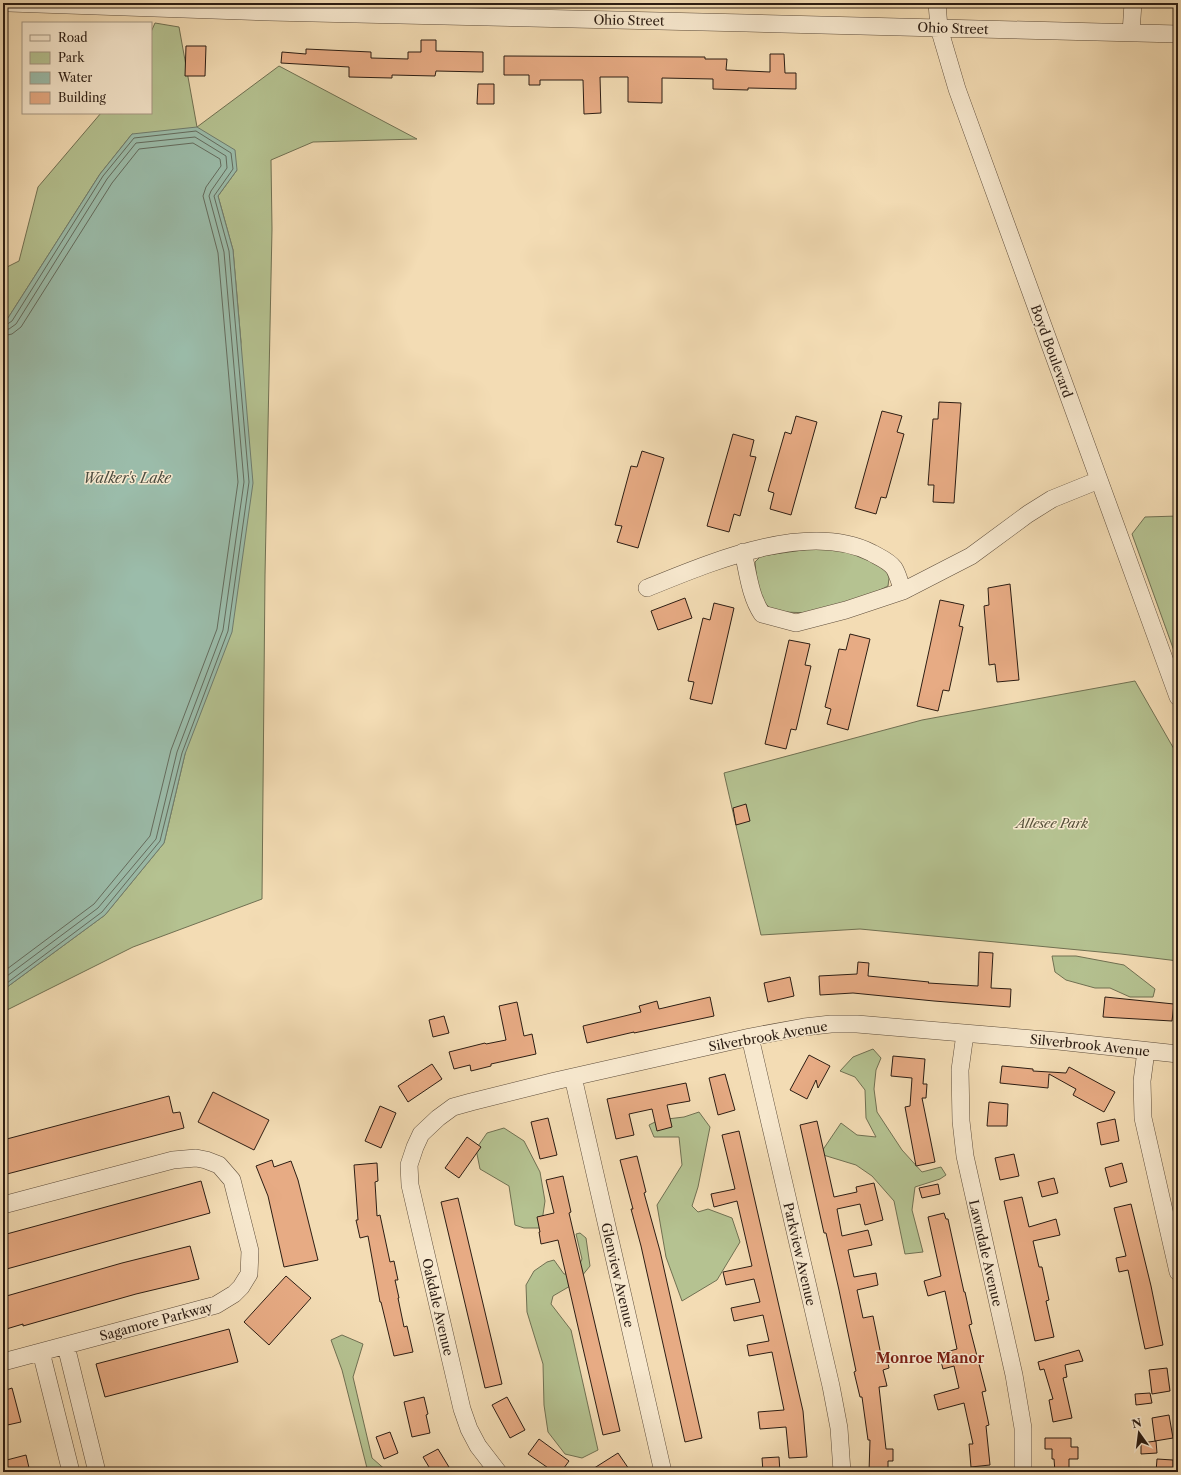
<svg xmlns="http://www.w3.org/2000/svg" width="1181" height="1475" viewBox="0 0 1181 1475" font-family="'Libre Caslon Text',serif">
  <rect width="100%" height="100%" fill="#f3dcb4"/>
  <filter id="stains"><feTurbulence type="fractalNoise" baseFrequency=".005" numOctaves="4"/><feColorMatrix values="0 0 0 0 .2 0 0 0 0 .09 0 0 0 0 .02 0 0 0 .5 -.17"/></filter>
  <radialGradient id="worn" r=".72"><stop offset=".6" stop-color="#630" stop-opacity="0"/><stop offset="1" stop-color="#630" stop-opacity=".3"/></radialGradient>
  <!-- green -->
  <path fill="#b5c291" stroke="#707052" d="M 155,23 L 179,27 L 197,127 L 279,66 L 417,139 L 313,142 L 271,160 L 272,229 L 265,575 L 262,899 L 133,947 L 3,1012 L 3,990 L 105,915 L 164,843 L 185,754 L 241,342 L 233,250 L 218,196 L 237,170 L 132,134 L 100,174 L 8,318 L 3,322 L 3,269 L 19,261 L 38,187 L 101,113 L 151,113 L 151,32 Z
    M 1178,516 L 1178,662 L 1132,534 L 1145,517 Z
    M 817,548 L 839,549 L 866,557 L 886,570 L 889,578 L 888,586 L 868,596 L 812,613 L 783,612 L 770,608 L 761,599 L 757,583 L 755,562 L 761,556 Z
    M 1135,681 L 1178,756 L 1178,961 L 1121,954 L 860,929 L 761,935 L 724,773 L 922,720 Z
    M 1052,956 L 1076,956 L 1124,965 L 1155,989 L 1153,997 L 1130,997 L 1110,988 L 1095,988 L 1066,980 L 1055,972 Z
    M 873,1049 L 881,1058 L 876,1070 L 874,1089 L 877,1112 L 902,1150 L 922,1172 L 941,1167 L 946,1175 L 940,1179 L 915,1187 L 912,1210 L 923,1252 L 905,1254 L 894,1201 L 872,1176 L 856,1165 L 820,1154 L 841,1123 L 857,1135 L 876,1137 L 866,1118 L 865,1090 L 855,1077 L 840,1071 L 853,1057 Z
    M 699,1112 L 710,1127 L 698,1187 L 692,1206 L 698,1212 L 708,1209 L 732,1218 L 740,1242 L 717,1280 L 682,1301 L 666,1257 L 657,1205 L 682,1165 L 679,1137 L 654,1137 L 649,1125 L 659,1120 L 684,1117 Z
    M 504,1128 L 524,1141 L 540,1172 L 545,1201 L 541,1228 L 524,1228 L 515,1225 L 509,1186 L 480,1169 L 476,1149 L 487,1133 Z
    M 580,1233 L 586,1238 L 590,1266 L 577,1282 L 553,1296 L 551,1304 L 571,1330 L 598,1450 L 582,1458 L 565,1454 L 548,1432 L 544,1405 L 543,1364 L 527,1312 L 526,1285 L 534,1271 L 547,1262 L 554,1260 L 564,1274 L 575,1274 L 582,1259 L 576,1234 Z
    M 342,1335 L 363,1344 L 353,1377 L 372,1458 L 388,1472 L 368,1472 L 342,1370 L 331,1340 Z"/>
  <!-- water -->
  <path fill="#9bbcaa" stroke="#6f7c6e" d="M 197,127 L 235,150 L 237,170 L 218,196 L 233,250 L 253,483 L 232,632 L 185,754 L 164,843 L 105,915 L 3,990 L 3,322 L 8,318 L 100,174 L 132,134 Z"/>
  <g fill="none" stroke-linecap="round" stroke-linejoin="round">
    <!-- shore -->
    <path stroke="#646c5e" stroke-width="1" d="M 3,325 L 6,325 L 12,321 L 103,176 L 134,138 L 196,131 L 231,153 L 233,169 L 214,196 L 229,251 L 249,482 L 228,631 L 182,753 L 160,841 L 102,912 L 3,986
      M 3,330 L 9,329 L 16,324 L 107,179 L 136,143 L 195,137 L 226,156 L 227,168 L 211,191 L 209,196 L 224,252 L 244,482 L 223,630 L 177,752 L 156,839 L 98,908 L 3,979
      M 3,336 L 12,334 L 21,327 L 112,183 L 139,149 L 193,143 L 220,159 L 221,166 L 206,187 L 203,196 L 218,253 L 238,482 L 217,629 L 171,750 L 150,836 L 94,904 L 3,972"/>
  </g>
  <!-- building -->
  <path fill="#e7ab84" stroke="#2c1d13" d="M 421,40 L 436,40 L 436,51 L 483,52 L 483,72 L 436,71 L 435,76 L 392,75 L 392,78 L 349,77 L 349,67 L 281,63 L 282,52 L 306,54 L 306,49 L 371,52 L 371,58 L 408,59 L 408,52 L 421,52 Z
    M 186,46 L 206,46 L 205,76 L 185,76 Z
    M 770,54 L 784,54 L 785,73 L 796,73 L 796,89 L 748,88 L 748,90 L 713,89 L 713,79 L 662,78 L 662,103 L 628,102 L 628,77 L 600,77 L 601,113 L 584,114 L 583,80 L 540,80 L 540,85 L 529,85 L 529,75 L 504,75 L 504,56 L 705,57 L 705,59 L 727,59 L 726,70 L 770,72 Z
    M 478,84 L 494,84 L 494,104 L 477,104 Z
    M 939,402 L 961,403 L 954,503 L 933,502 L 934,485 L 928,485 L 933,419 L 938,419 Z
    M 882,411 L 902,416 L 897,432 L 904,434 L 886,498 L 881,497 L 876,514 L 855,508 Z
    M 796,416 L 817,422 L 791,515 L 770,509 L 774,493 L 768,491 L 785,432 L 791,434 Z
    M 733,434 L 754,440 L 750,456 L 756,457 L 740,516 L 734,514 L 729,532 L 707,526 Z
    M 642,451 L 664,458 L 638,548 L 617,542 L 622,526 L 615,525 L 631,466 L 637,467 Z
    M 1010,584 L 1019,680 L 997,682 L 995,664 L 989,665 L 984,606 L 989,605 L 988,588 Z
    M 685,598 L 692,618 L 658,630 L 651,611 Z
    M 940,600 L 964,605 L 959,626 L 963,627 L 949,691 L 943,690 L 938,711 L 917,706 Z
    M 714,603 L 734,608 L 712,704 L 690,699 L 694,682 L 688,681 L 703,618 L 710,620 Z
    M 850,634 L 870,639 L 848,730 L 827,724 L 831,709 L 825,707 L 839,649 L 846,650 Z
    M 789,640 L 810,644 L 805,665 L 811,666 L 796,730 L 791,729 L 786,749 L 765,744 Z
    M 746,804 L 750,821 L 736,825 L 733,808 Z
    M 979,952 L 993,953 L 991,988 L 1011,989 L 1010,1007 L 934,1001 L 853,993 L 820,995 L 819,976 L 857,974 L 858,962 L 869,963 L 868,976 L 929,982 L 928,983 L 978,986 Z
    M 790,977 L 794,996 L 768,1002 L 764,983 Z
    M 710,997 L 714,1016 L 634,1033 L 634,1032 L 587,1043 L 583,1026 L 641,1012 L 639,1006 L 657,1001 L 659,1009 Z
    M 1105,997 L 1174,1004 L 1172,1021 L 1103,1017 Z
    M 517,1002 L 524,1036 L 532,1034 L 536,1054 L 491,1064 L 491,1066 L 471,1071 L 470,1065 L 454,1069 L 449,1052 L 485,1043 L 486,1044 L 506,1040 L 499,1006 Z
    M 444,1016 L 449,1033 L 433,1037 L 429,1020 Z
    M 809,1055 L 830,1066 L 818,1088 L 816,1080 L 807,1099 L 790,1090 Z
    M 893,1056 L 925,1059 L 923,1084 L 927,1084 L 926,1098 L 922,1098 L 935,1162 L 916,1166 L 905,1107 L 910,1106 L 912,1078 L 891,1076 Z
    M 432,1064 L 442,1079 L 408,1102 L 398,1086 Z
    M 1002,1066 L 1033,1069 L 1033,1071 L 1066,1073 L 1069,1067 L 1115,1092 L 1104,1112 L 1073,1095 L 1076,1089 L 1049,1074 L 1048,1088 L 1000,1083 Z
    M 725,1074 L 735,1110 L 718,1115 L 709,1078 Z
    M 686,1083 L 690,1101 L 667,1105 L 672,1127 L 657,1131 L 652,1109 L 629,1114 L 634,1135 L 616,1139 L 607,1099 Z
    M 213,1092 L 269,1120 L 254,1150 L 198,1122 Z
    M 169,1096 L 173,1113 L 180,1112 L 184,1128 L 7,1174 L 3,1159 L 3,1140 Z
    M 989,1102 L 1008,1104 L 1007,1126 L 987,1126 Z
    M 380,1106 L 396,1113 L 381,1148 L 365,1141 Z
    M 548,1118 L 557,1155 L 540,1159 L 531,1122 Z
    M 1115,1119 L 1119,1141 L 1101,1145 L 1097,1123 Z
    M 817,1121 L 834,1197 L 857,1192 L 856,1187 L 874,1183 L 883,1220 L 865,1225 L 860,1204 L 837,1209 L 842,1236 L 868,1230 L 872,1245 L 848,1250 L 854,1277 L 876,1273 L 878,1285 L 857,1290 L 863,1318 L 873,1316 L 881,1355 L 886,1354 L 889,1368 L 883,1370 L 887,1386 L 879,1387 L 886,1449 L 893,1449 L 893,1461 L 888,1461 L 888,1472 L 869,1472 L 870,1440 L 868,1440 L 862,1397 L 860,1397 L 854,1372 L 856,1371 L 839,1290 L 826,1233 L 824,1233 L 800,1125 Z
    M 739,1131 L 803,1411 L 807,1457 L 789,1458 L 786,1427 L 760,1429 L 758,1412 L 784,1410 L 772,1352 L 749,1356 L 747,1345 L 769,1341 L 763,1315 L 734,1321 L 731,1308 L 760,1302 L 754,1279 L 726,1285 L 723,1272 L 752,1266 L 737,1201 L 714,1207 L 711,1194 L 735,1189 L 722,1135 Z
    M 467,1137 L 481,1147 L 459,1178 L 445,1168 Z
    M 1014,1154 L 1019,1176 L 1000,1180 L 995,1158 Z
    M 637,1156 L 646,1192 L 644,1193 L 660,1251 L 702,1438 L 685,1442 L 641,1246 L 631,1209 L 633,1209 L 620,1160 Z
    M 272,1160 L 274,1167 L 291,1161 L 298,1180 L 318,1260 L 284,1267 L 268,1196 L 256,1166 Z
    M 377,1163 L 378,1181 L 375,1182 L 377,1216 L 380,1215 L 390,1262 L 394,1261 L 398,1280 L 395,1280 L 399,1298 L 398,1298 L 404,1327 L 407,1326 L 413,1352 L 394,1356 L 381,1302 L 380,1302 L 368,1236 L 360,1238 L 356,1220 L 358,1220 L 354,1165 Z
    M 1122,1163 L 1127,1182 L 1110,1187 L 1105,1168 Z
    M 563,1176 L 571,1212 L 569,1213 L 620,1431 L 603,1435 L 558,1240 L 541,1244 L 539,1232 L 540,1232 L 537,1217 L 554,1213 L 546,1180 Z
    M 1054,1178 L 1058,1193 L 1042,1197 L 1038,1182 Z
    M 201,1181 L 210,1213 L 3,1270 L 3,1235 Z
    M 938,1184 L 940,1194 L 922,1198 L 919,1188 Z
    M 1022,1197 L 1029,1227 L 1056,1219 L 1060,1235 L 1033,1241 L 1039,1267 L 1042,1267 L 1049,1300 L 1046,1301 L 1054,1337 L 1035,1341 L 1004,1201 Z
    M 458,1198 L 502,1384 L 485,1388 L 441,1202 Z
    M 1131,1204 L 1151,1286 L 1163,1345 L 1145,1349 L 1128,1270 L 1119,1272 L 1116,1258 L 1126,1256 L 1114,1208 Z
    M 944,1213 L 946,1219 L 948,1219 L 964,1292 L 965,1292 L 972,1324 L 969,1325 L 986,1391 L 982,1392 L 989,1425 L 986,1426 L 990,1465 L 971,1467 L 969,1444 L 973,1444 L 964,1403 L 938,1410 L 934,1395 L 959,1388 L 954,1366 L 943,1369 L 939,1354 L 957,1349 L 945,1291 L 928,1296 L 924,1281 L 941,1276 L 928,1217 Z
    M 190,1246 L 199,1279 L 136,1294 L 23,1326 L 23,1324 L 3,1330 L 3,1297 L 122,1263 Z
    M 286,1276 L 311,1298 L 269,1345 L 244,1322 Z
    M 229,1329 L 238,1362 L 105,1397 L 96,1364 Z
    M 1079,1350 L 1083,1361 L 1065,1365 L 1067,1377 L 1063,1378 L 1072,1418 L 1053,1422 L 1049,1400 L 1053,1399 L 1044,1369 L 1040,1370 L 1038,1362 Z
    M 1167,1368 L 1170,1391 L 1152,1394 L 1149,1370 Z
    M 12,1388 L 21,1422 L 3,1426 L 3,1391 Z
    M 1150,1393 L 1152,1403 L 1136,1405 L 1135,1394 Z
    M 424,1397 L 428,1414 L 426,1415 L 430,1433 L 412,1437 L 404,1402 Z
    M 507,1397 L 525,1430 L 510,1438 L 492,1405 Z
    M 1169,1415 L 1173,1438 L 1155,1441 L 1152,1418 Z
    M 390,1432 L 398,1453 L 384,1459 L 376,1437 Z
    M 1045,1438 L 1071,1438 L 1071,1447 L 1078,1447 L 1078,1459 L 1069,1459 L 1069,1472 L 1055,1472 L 1054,1459 L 1052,1459 L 1052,1449 L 1045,1449 Z
    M 539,1439 L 569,1461 L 561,1472 L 554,1472 L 528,1454 Z
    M 1156,1441 L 1157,1453 L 1141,1454 L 1141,1443 Z
    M 438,1449 L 452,1472 L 432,1472 L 423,1457 Z
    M 618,1453 L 631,1472 L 588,1472 Z
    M 26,1455 L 30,1472 L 3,1472 L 3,1461 Z
    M 779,1457 L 780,1472 L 763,1472 L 762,1458 Z
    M 1157,1459 L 1173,1460 L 1173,1472 L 1156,1472 Z"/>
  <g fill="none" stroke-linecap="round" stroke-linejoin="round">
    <!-- minor casing -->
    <g stroke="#5e4d3b" stroke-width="18">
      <path id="minor" d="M 9,3 L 269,12 L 746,23 L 1178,34
        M 937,3 L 939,28 L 957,89 L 1178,697
        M 1131,33 L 1133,3
        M 743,552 C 748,573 750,596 762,614 L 796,623 L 846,610 L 903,591 L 971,556 L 1028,514 L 1052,499 L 1099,480
        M 647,588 C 709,563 807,520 872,553 C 879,557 889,561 894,568 C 898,574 900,584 903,591
        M 965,1034 L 960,1070 L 961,1121 L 965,1156 L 1014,1375 L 1023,1428 L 1023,1472
        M 750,1037 L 831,1386 L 839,1428 L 842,1472
        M 1146,1051 L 1142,1081 L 1143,1118 L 1178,1272
        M 573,1077 L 663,1472
        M 3,1205 L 173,1160 L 196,1158 L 206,1160 L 219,1165 L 232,1180 L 250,1251 L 249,1274 L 241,1287 L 234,1294 L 216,1305 L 3,1362
        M 66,1346 L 97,1472
        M 41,1352 L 71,1472
        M 498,1472 L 478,1446 L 469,1429 L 462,1409 L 410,1185 L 409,1165 L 415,1147 L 421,1134 L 438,1118 L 453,1107 L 471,1102 L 555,1081 L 750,1037 L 804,1027 L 831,1024 L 857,1024 L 1058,1041 L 1178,1054"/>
    </g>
    <!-- minor -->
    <use href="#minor" stroke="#f7e8ce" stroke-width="17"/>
  </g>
  <g text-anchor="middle" stroke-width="3" stroke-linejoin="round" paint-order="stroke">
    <!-- street labels -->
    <g font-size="13" fill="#2c1d13" stroke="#f7e8ce">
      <text transform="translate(629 20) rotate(1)" y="5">Ohio Street</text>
      <text transform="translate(953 28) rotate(2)" y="5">Ohio Street</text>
      <text transform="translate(1052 351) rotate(70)" y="5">Boyd Boulevard</text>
      <text transform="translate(768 1036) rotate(-10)" y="5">Silverbrook Avenue</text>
      <text transform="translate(1090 1045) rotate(6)" y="5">Silverbrook Avenue</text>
      <text transform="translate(986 1253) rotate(77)" y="5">Lawndale Avenue</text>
      <text transform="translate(800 1254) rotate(77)" y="5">Parkview Avenue</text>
      <text transform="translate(618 1275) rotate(77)" y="5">Glenview Avenue</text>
      <text transform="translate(438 1307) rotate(77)" y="5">Oakdale Avenue</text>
      <text transform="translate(156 1321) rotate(-15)" y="5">Sagamore Parkway</text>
    </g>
    <!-- park labels -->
    <g font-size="13" font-style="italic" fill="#554f39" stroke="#f7e8ce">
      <text x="1052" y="828">Allesee Park</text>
    </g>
    <!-- water labels -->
    <g font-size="14" font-style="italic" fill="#4d4d40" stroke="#f7e8ce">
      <text x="127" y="483">Walker's Lake</text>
    </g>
    <!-- neighbourhood labels -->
    <g font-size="14" font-weight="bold" fill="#7a1f14" stroke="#f7e8ce">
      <text x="930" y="1363">Monroe Manor</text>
    </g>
  </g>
  <!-- margin -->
  <rect width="1181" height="1475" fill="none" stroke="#f3dcb4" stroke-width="16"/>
  <rect x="4" y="4" width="1173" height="1467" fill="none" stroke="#2c1d13" stroke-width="2"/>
  <rect x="8" y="8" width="1165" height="1459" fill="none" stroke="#2c1d13"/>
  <!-- legend -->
  <rect x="22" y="22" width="130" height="92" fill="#f7e8ce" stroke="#a69783"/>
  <rect x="30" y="35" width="20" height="6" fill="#f7e8ce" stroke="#a69783"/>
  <text x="58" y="42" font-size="12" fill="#2c1d13">Road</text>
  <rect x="30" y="52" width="20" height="12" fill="#b5c291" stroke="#a69783"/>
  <text x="58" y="62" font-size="12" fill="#2c1d13">Park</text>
  <rect x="30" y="72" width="20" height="12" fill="#9bbcaa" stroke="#a69783"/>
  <text x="58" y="82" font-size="12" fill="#2c1d13">Water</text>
  <rect x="30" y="92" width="20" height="12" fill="#e7ab84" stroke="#a69783"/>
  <text x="58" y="102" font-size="12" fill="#2c1d13">Building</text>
  <!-- north arrow -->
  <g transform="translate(1139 1433) rotate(346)" stroke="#f7e8ce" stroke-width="3" paint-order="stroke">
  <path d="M0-3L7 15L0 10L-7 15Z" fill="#2c1d13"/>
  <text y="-6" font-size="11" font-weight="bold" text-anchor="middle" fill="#2c1d13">N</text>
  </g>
  <rect width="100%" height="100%" filter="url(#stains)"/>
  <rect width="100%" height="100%" fill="url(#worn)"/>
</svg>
